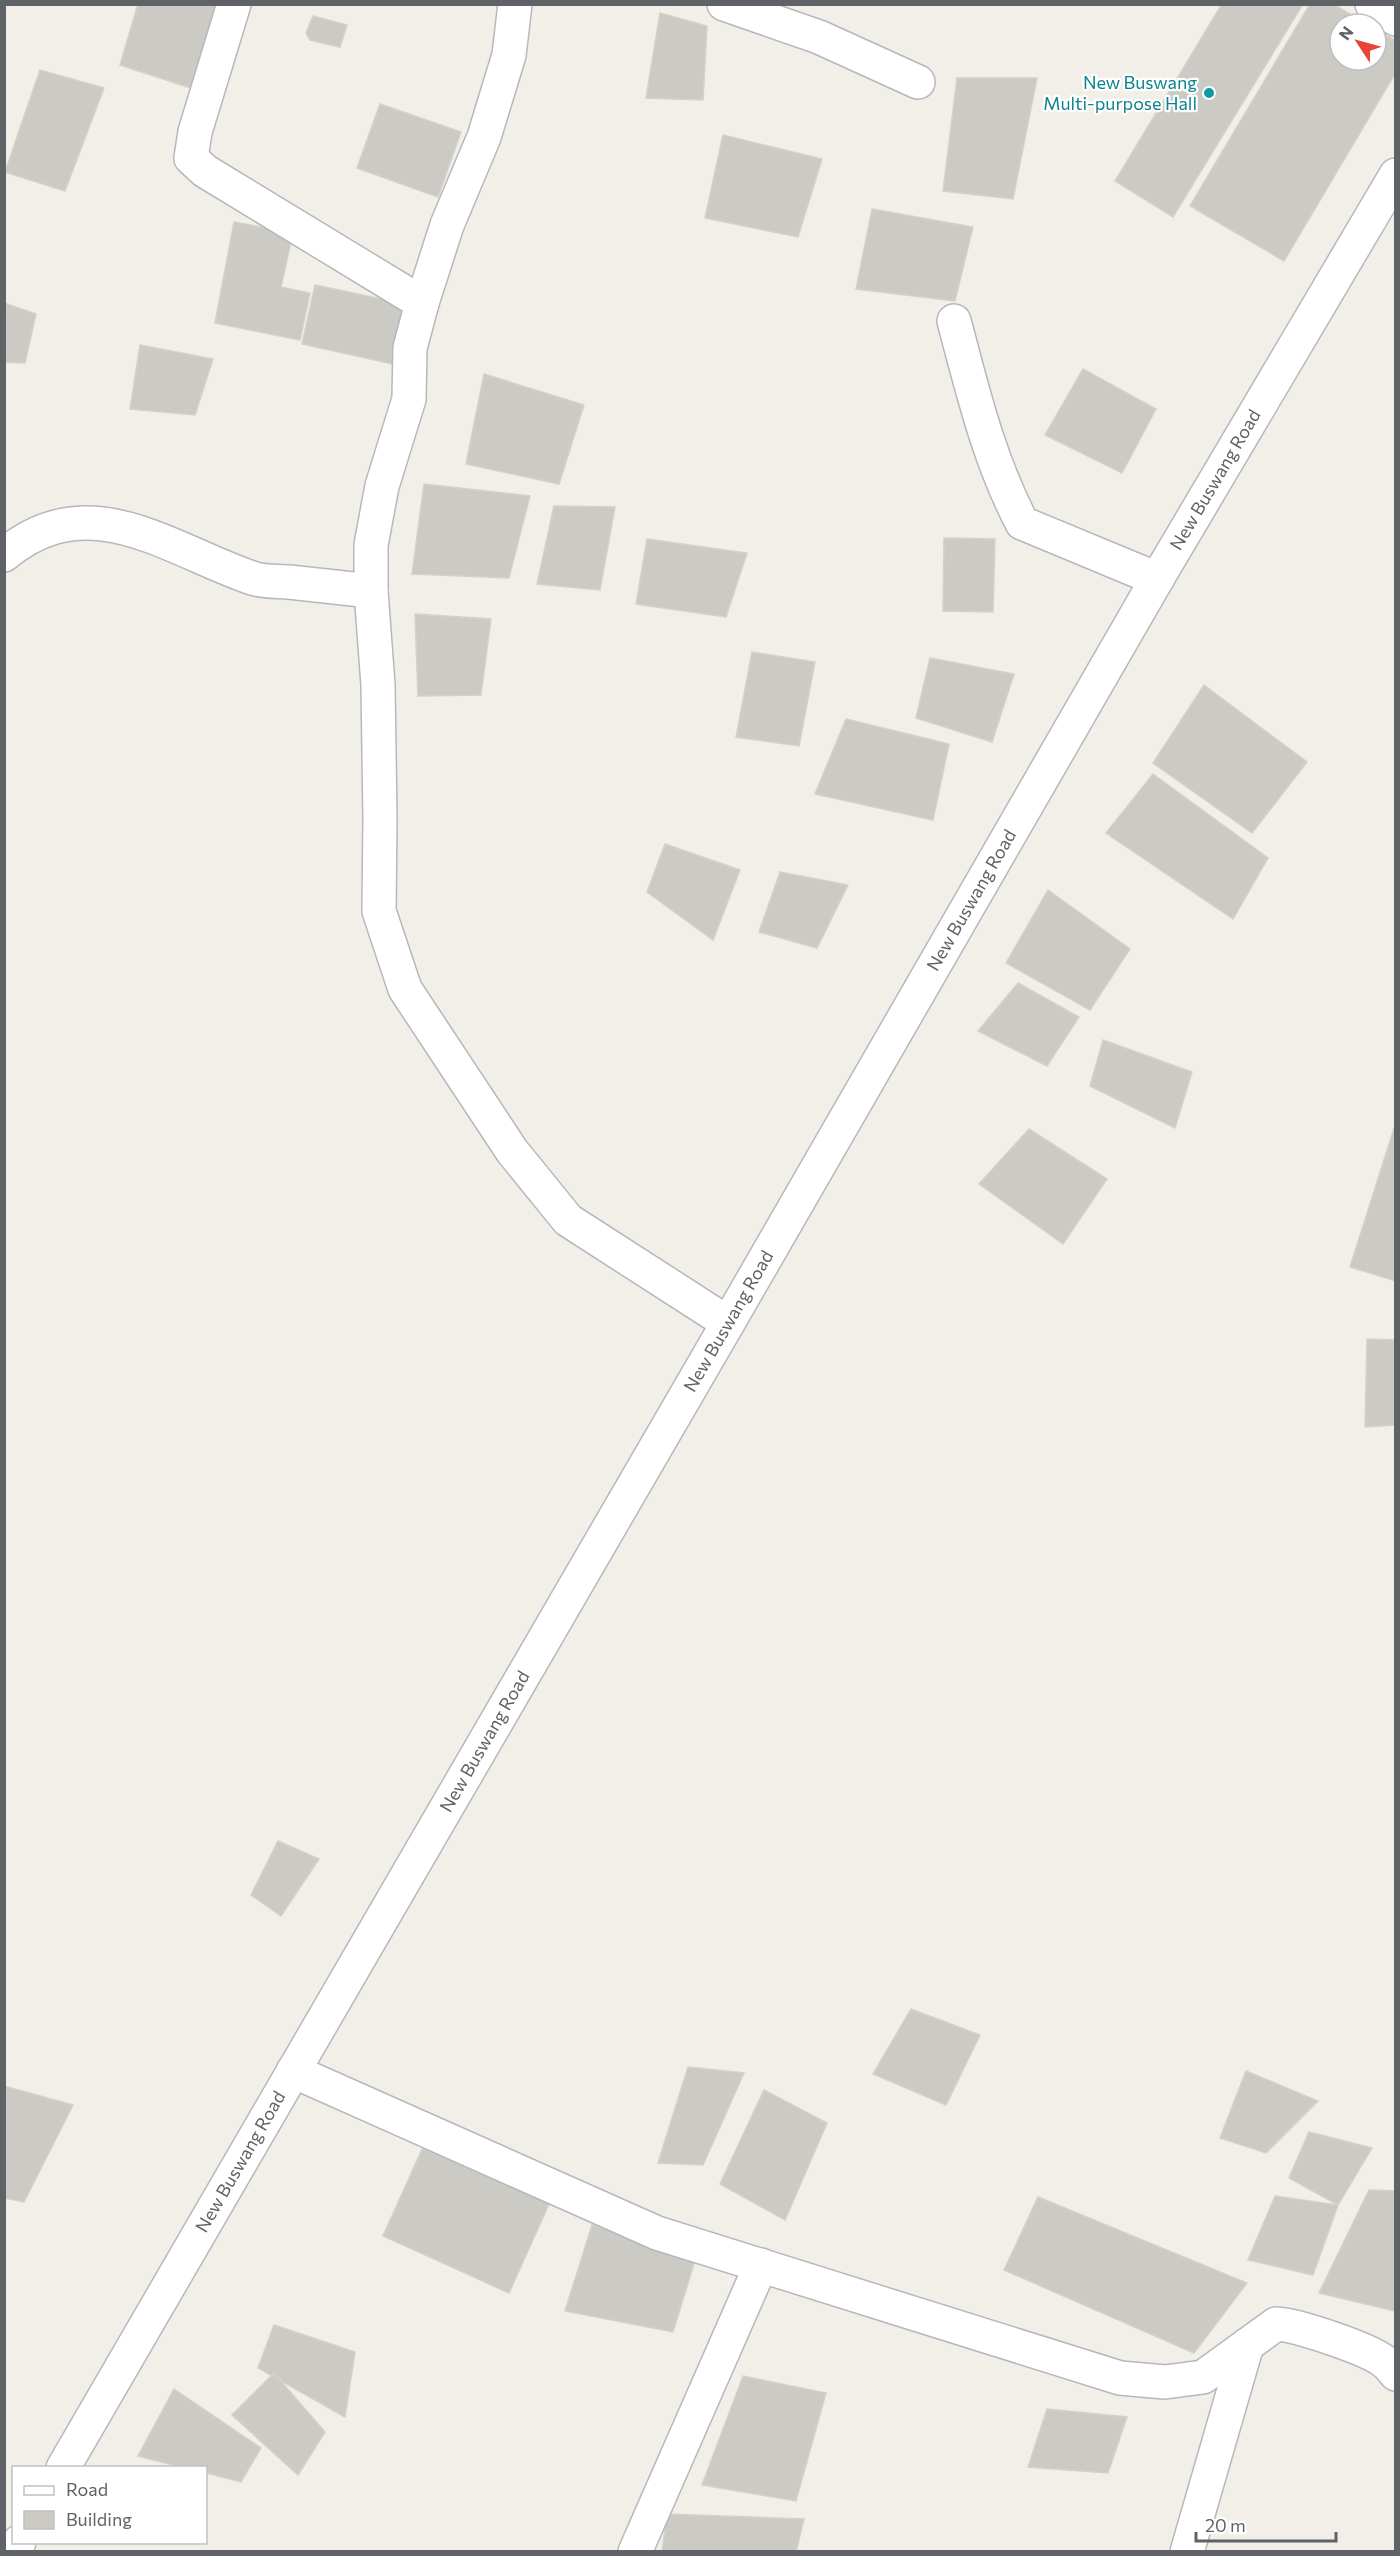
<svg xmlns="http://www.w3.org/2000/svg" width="1400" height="2556" font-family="Commissioner,sans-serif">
  <rect width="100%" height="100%" fill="#f1efe8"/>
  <g fill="#cccac5" stroke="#d6d1c6" stroke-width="1.5">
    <polygon points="138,4 224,4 197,90 120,65"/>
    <polygon points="1222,4 1303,4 1173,217 1115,181"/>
    <polygon points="1310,4 1333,4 1367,24 1340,24 1340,60 1376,60 1376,29 1396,41 1396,72 1284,261 1190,206"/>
    <polygon points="660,13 707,26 703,100 646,98"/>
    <polygon points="313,16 347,25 340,47 310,40 306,33"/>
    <polygon points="40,70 104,88 65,191 5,172"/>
    <polygon points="957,78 1037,78 1013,199 943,191"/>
    <polygon points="380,104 461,132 438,197 357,168"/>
    <polygon points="723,135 822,159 798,237 705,218"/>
    <polygon points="872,209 973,227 955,301 856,289"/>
    <polygon points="234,222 293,233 281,287 310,293 300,340 215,323"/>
    <polygon points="315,285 406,304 393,364 302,344"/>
    <polygon points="4,303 36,314 25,363 4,362"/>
    <polygon points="140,345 213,359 195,415 130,409"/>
    <polygon points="1083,369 1156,409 1122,473 1045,435"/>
    <polygon points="484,374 584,405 559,484 466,464"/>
    <polygon points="424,484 530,496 509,578 412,574"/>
    <polygon points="554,506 615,507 600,590 537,584"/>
    <polygon points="944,538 995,539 993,612 943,611"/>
    <polygon points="647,539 747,553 726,617 636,604"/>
    <polygon points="415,614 491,619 481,695 418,696"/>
    <polygon points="752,652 815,662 799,746 736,737"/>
    <polygon points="930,658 1014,674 992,742 916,718"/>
    <polygon points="1204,685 1307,762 1252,833 1153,763"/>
    <polygon points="846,719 949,744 933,820 815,794"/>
    <polygon points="1153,774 1268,858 1233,919 1106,833"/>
    <polygon points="665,844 740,870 713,940 647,892"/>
    <polygon points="780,872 848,885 817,948 759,932"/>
    <polygon points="1048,890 1130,949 1090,1010 1006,963"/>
    <polygon points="1018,983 1079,1017 1047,1066 978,1031"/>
    <polygon points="1103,1040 1192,1072 1175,1128 1090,1086"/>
    <polygon points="1396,1122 1396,1281 1350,1267"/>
    <polygon points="1029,1129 1107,1179 1063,1244 979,1184"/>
    <polygon points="1367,1339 1396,1340 1396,1425 1365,1427"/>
    <polygon points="278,1841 319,1859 281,1916 251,1895"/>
    <polygon points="911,2009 980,2035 946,2105 873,2074"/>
    <polygon points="688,2067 744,2073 703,2165 658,2163"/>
    <polygon points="1246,2071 1318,2101 1266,2153 1220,2138"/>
    <polygon points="4,2086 73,2105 24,2202 4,2198"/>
    <polygon points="764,2090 827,2123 785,2220 720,2184"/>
    <polygon points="1309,2132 1372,2148 1338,2205 1289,2178"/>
    <polygon points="428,2136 554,2193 509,2293 383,2236"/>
    <polygon points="1369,2190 1396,2191 1395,2311 1319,2293"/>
    <polygon points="1275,2196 1338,2205 1313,2275 1248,2260"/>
    <polygon points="1038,2197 1247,2283 1194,2353 1004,2270"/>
    <polygon points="592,2225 696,2257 673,2332 565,2311"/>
    <polygon points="274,2325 355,2352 345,2417 258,2368"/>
    <polygon points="274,2373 325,2432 298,2475 232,2415"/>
    <polygon points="743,2376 826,2393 796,2501 702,2485"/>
    <polygon points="174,2389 261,2448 241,2482 206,2473 206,2468 184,2468 138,2456"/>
    <polygon points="1047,2409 1127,2417 1108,2473 1028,2467"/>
    <polygon points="667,2514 804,2519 796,2552 662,2552"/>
  </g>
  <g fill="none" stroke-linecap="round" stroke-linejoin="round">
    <defs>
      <g id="minor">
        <polyline points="234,4 195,132 191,158 205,171 422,303"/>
        <polyline points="515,4 509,55 484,137 447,225 422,303 410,348 409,399 382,486 371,545 371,591 378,685 380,818 379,911 405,989 512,1151 568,1220 728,1323"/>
        <polyline points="724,4 819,37 918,82"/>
        <polyline points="1372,4 1396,19"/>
        <path d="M954,321C973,392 988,457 1022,523L1157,579"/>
        <path d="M4,555C88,484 168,549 252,578C263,582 277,581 289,582C316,585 343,588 371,591"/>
        <path d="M293,2071L657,2233L1120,2378L1165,2382L1203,2377L1276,2324C1297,2325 1370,2349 1386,2363C1390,2366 1393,2371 1396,2374"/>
        <polyline points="635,2552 761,2265"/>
        <polyline points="1187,2552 1247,2345"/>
      </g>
      <g id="tertiary">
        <path id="s1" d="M63,2468L728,1323L1157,579L1396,175"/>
        <polyline points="14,2552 19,2542"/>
      </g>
    </defs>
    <use href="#minor" stroke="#b5b8bc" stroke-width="36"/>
    <use href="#tertiary" stroke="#b5b8bc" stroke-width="36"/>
    <use href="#minor" stroke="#fff" stroke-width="33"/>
    <use href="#tertiary" stroke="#fff" stroke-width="33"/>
  </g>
  <circle fill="#0f9aa8" stroke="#fff" stroke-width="2" cx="1209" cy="93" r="6"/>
  <g text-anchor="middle" stroke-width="4.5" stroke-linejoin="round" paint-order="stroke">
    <g font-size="18" fill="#0d838f" stroke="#fff" text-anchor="end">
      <text x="1197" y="89">New Buswang<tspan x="1197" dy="21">Multi-purpose Hall</tspan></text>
    </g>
    <g font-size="18" fill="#5f6368" stroke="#fff">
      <text dy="6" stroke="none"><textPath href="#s1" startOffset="2298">New Buswang Road</textPath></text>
      <text dy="6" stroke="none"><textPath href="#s1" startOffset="1812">New Buswang Road</textPath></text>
      <text dy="6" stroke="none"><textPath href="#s1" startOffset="1326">New Buswang Road</textPath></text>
      <text dy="6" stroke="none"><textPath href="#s1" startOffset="840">New Buswang Road</textPath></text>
      <text dy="6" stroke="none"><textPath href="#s1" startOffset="354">New Buswang Road</textPath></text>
    </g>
  </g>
  <rect width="1400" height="2556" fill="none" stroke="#5f6368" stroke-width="12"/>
  <rect x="12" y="2466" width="195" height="78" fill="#ffffff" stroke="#bfc1c3" stroke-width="1.5"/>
  <rect x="24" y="2486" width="30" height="9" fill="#ffffff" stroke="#bfc1c3" stroke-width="1.5"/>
  <text x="66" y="2496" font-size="18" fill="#5f6368">Road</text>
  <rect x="24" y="2511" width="30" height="18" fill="#cccac5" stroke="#bfc1c3" stroke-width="1.5"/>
  <text x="66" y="2526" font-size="18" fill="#5f6368">Building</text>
  <g transform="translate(1358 42) rotate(306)"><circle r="28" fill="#ffffff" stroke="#bfc1c3" stroke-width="1.5"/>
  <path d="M0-4.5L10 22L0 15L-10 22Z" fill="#ea4335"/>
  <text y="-9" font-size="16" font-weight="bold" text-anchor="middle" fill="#5f6368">N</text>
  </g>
  <path d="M1196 2532v9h140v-9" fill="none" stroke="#5f6368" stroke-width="3"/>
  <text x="1205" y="2532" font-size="18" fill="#5f6368" stroke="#ffffff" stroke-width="4.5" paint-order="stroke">20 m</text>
</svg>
